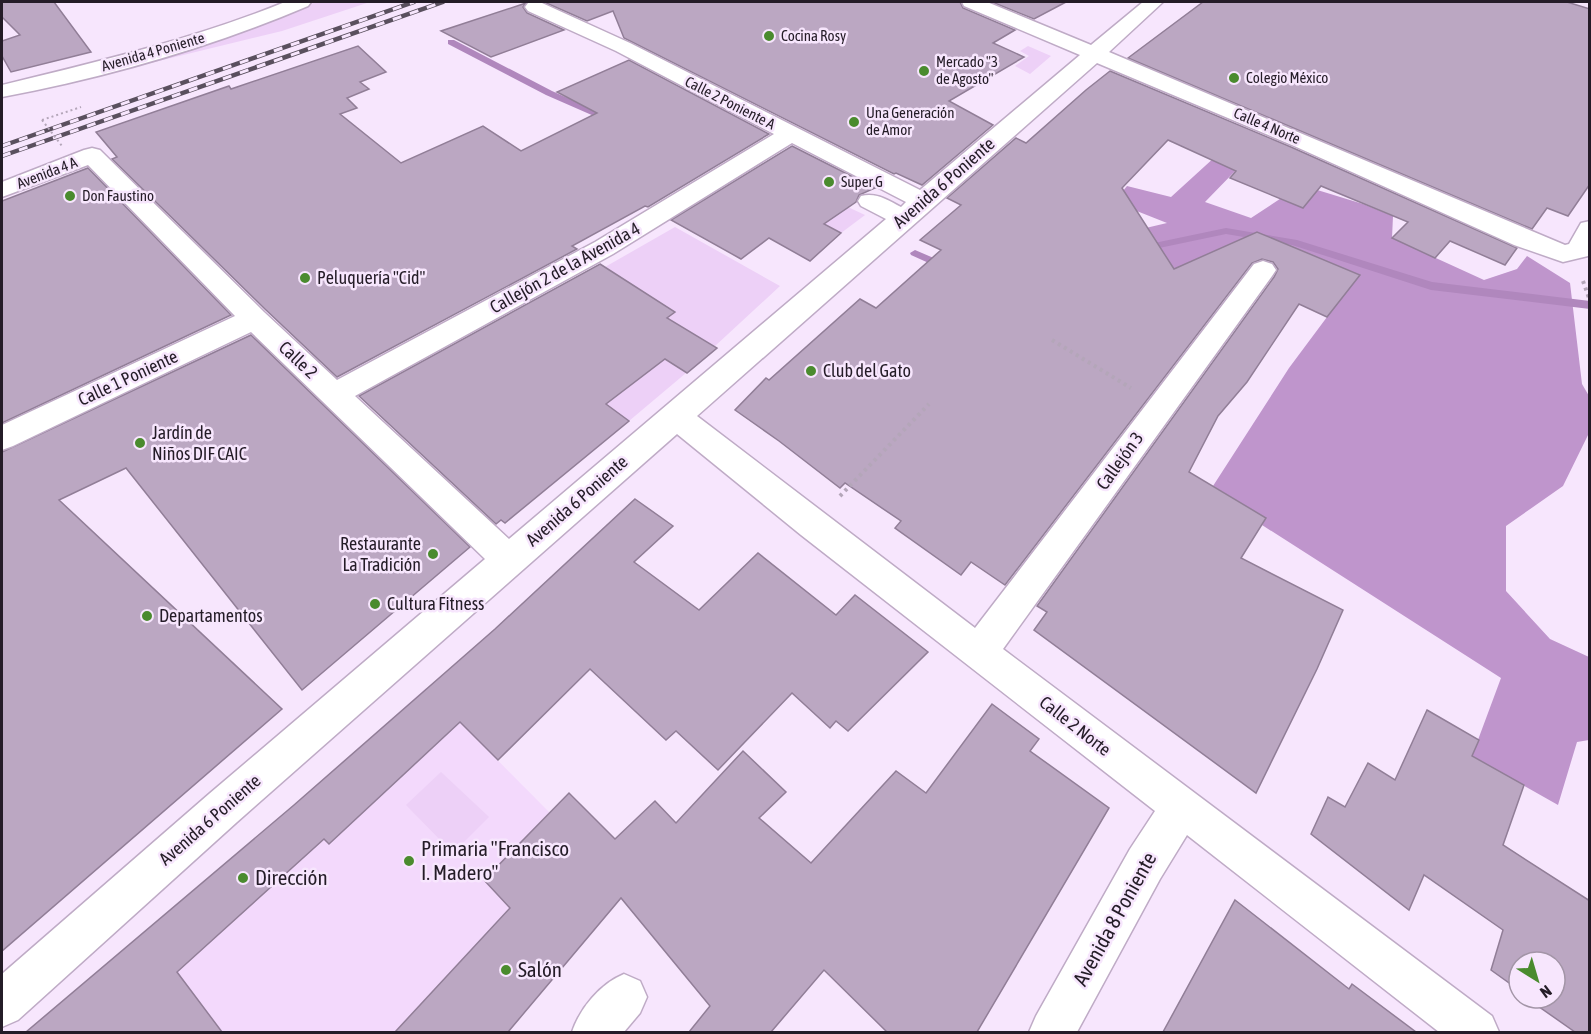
<svg xmlns="http://www.w3.org/2000/svg" width="1591" height="1034" font-family="'Asap Condensed',sans-serif">
  <rect width="100%" height="100%" fill="#f7e6fd"/>
  <polygon fill="#f3d9fc" points="426,688 550,813 621,898 508,1032 48,1032 40,1020 294,805"/>
  <g fill="#edd0f7">
    <polygon points="315,2 370,2 282,31 130,68 264,23"/>
    <polygon points="1028,46 1051,56 1030,74 1015,66 1029,56 1020,51"/>
    <polygon points="835,201 865,215 841,233 800,212"/>
    <polygon points="675,227 780,286 714,347 654,353 686,373 629,421 606,404 633,383 639,342 674,312 605,267"/>
    <polygon points="441,772 489,817 453,853 406,805"/>
  </g>
  <polygon fill="#bf95cc" points="1216,156 1240,166 1205,202 1251,218 1301,185 1363,204 1393,216 1392,238 1484,280 1517,269 1527,256 1570,283 1582,384 1589,396 1589,433 1563,486 1506,526 1506,591 1550,639 1589,657 1589,740 1577,742 1558,805 1472,756 1501,678 1262,525 1266,518 1213,486 1289,368 1327,317 1296,250 1147,283 1133,231 1167,223 1114,202 1127,186 1171,197"/>
  <g fill="none" stroke-linecap="round" stroke-linejoin="round">
    <g fill="#b087bd" fill-rule="evenodd">
      <polygon points="448,40 454,40 552,91 618,121 610,123 546,95 448,44"/>
      <polygon points="1226,228 1297,240 1432,282 1590,301 1590,309 1431,290 1292,245 1226,234 1140,252 1135,249 1140,246"/>
      <polygon points="915,250 950,265 951,267 946,271 942,269 911,255 910,253"/>
    </g>
  </g>
  <g fill="#bba7c2" stroke="#917e97" stroke-width="1.5">
    <polygon points="2,2 54,2 91,52 11,72 2,56 2,41 20,35 2,17"/>
    <polygon points="544,2 960,2 963,8 1015,30 993,43 1024,57 949,101 993,125 922,185 896,173 894,174 624,38 613,11 587,21"/>
    <polygon points="992,2 1066,2 1034,19"/>
    <polygon points="1203,2 1567,2 1590,9 1590,184 1568,216 1547,208 1532,229 1128,58"/>
    <polygon points="526,3 523,7 527,13 564,30 491,57 441,31"/>
    <polygon points="358,46 386,72 360,82 369,89 347,98 357,108 340,114 401,163 483,126 521,151 597,113 557,92 629,60 769,134 648,207 645,206 572,246 577,249 337,377 266,310 112,159 117,157 96,132 229,86 231,89"/>
    <polygon points="1110,71 1291,147 1517,248 1505,265 1450,241 1435,258 1392,238 1408,222 1321,186 1303,208 1230,178 1236,171 1168,140 1122,188 1174,269 1257,232 1360,275 1327,317 1299,304 1247,382 1218,416 1189,472 1266,518 1241,558 1343,610 1317,669 1256,793 1034,630 1047,612 1037,606 1274,277 1278,269 1273,262 1262,259 1252,263 1005,585 971,562 961,575 895,528 901,521 845,483 840,488 779,441 735,410 766,378 769,380 860,299 876,308 941,250 920,240 961,205 947,198 1016,138 1026,143 1086,90"/>
    <polygon points="792,146 875,188 859,195 856,202 824,224 841,233 810,261 769,238 741,259 671,220"/>
    <polygon points="88,168 231,315 2,423 2,201"/>
    <polygon points="600,264 675,312 667,318 717,348 687,373 665,359 606,404 629,421 505,523 501,520 496,524 359,396"/>
    <polygon points="251,335 470,547 302,690 126,468 59,500 282,709 2,951 2,452"/>
    <polygon points="635,499 673,526 634,562 699,610 758,553 836,615 855,595 928,652 848,731 836,721 830,728 792,693 718,770 676,731 666,740 590,669 498,760 460,722 329,844 324,839 177,972 222,1032 26,1032 294,805 495,629"/>
    <polygon points="992,704 1039,739 1030,751 1109,808 977,1032 887,1032 824,970 771,1032 689,1032 710,1006 621,898 508,1032 395,1032 510,908 484,880 569,793 615,839 655,801 676,823 743,751 786,792 759,818 811,863 896,771 926,793"/>
    <polygon points="1427,710 1479,740 1472,756 1524,785 1503,845 1590,901 1590,1032 1575,1032 1535,1004 1536,1002 1530,998 1555,998 1555,962 1519,962 1519,990 1491,970 1503,930 1424,875 1409,910 1311,834 1328,797 1345,807 1368,763 1395,780"/>
    <polygon points="1235,900 1349,989 1352,984 1416,1032 1163,1032"/>
  </g>
  <g fill="none" stroke-linecap="round" stroke-linejoin="round">
    <defs>
      <g id="minor">
        <path d="M285,2H311L308,6C212,47 104,78 2,97V85C97,62 194,39 285,2Z"/>
        <path d="M533,2L542,3L630,43L920,190L1080,55L964,6L962,2H987L1091,45L1143,2H1163L1109,52L1565,245L1569,244L1581,223L1590,221L1588,256L1563,262L1514,245L1292,145L1097,63L697,416L975,628L1254,264L1263,261L1272,264L1276,270L1272,276L1003,649L1492,1016L1499,1032H1439L1187,835L1160,879L1077,1032H1029L1036,1016L1130,849L1155,811L801,535L677,434L237,822L18,1020L2,1027V974L209,794L485,559L251,332L13,446L2,450V425L235,316L88,165L2,197V182L84,150L92,148L100,150L264,312L337,380L595,242L774,134L616,51L528,11L525,7L528,3ZM792,143L906,202L901,207C888,200 876,192 861,196L858,201L861,206L886,219L509,539L355,396L613,254Z"/>
        <path d="M624,974L640,981L647,997L640,1013L624,1032H572C580,1008 600,984 624,974Z"/>
      </g>
    </defs>
    <use href="#minor" stroke="#bfabc6" stroke-width="3"/>
    <polyline stroke="#b4a6b9" stroke-width="2" stroke-dasharray="2 3" stroke-linecap="butt" points="42,120 81,107"/>
    <g stroke="#b4a6b9" stroke-width="4" stroke-dasharray="3 4" stroke-linecap="butt">
      <polyline points="1583,281 1590,301"/>
      <polyline points="1052,340 1131,388"/>
      <polyline points="840,496 929,404"/>
    </g>
    <use href="#minor" fill="#fff" fill-rule="evenodd"/>
    <defs>
      <g id="rail">
        <polyline points="2,146 414,2"/>
        <polyline points="2,156 443,2"/>
      </g>
    </defs>
    <use href="#rail" stroke="#5a505e" stroke-width="4.5"/>
    <use href="#rail" stroke="#f7e6fd" stroke-width="3" stroke-dasharray="9" stroke-linecap="butt"/>
    <polyline stroke="#b4a6b9" stroke-width="2" stroke-dasharray="2 3" stroke-linecap="butt" points="42,120 62,146"/>
  </g>
  <g fill="#4a8b2e" stroke="#f7e6fd" stroke-width="2">
    <circle cx="769" cy="36" r="6"/>
    <circle cx="924" cy="71" r="6"/>
    <circle cx="1234" cy="78" r="6"/>
    <circle cx="854" cy="122" r="6"/>
    <circle cx="829" cy="182" r="6"/>
    <circle cx="70" cy="196" r="6"/>
    <circle cx="305" cy="278" r="6"/>
    <circle cx="811" cy="371" r="6"/>
    <circle cx="140" cy="443" r="6"/>
    <circle cx="433" cy="554" r="6"/>
    <circle cx="375" cy="604" r="6"/>
    <circle cx="147" cy="616" r="6"/>
    <circle cx="409" cy="861" r="6"/>
    <circle cx="243" cy="878" r="6"/>
    <circle cx="506" cy="970" r="6"/>
  </g>
  <g text-anchor="middle" stroke-width="5" stroke-linejoin="round" paint-order="stroke">
    <g font-size="15" fill="#241c27" stroke="#f7e6fd" text-anchor="start">
      <text x="781" y="41">Cocina Rosy</text>
      <text x="936" y="67">Mercado "3<tspan x="936" dy="17">de Agosto"</tspan></text>
      <text x="1246" y="83">Colegio México</text>
      <text x="866" y="118">Una Generación<tspan x="866" dy="17">de Amor</tspan></text>
      <text x="841" y="187">Super G</text>
      <text x="82" y="201">Don Faustino</text>
    </g>
    <g font-size="15" fill="#241c27" stroke="#f7e6fd">
      <text transform="translate(153 52) rotate(-16)" y="5">Avenida 4 Poniente</text>
      <text transform="translate(730 103) rotate(27)" y="5">Calle 2 Poniente A</text>
      <text transform="translate(1267 126) rotate(23)" y="5">Calle 4 Norte</text>
      <text transform="translate(47 173) rotate(-21)" y="5">Avenida 4 A</text>
    </g>
    <g font-size="18" fill="#241c27" stroke="#f7e6fd">
      <text transform="translate(944 183) rotate(-41)" y="6">Avenida 6 Poniente</text>
      <text transform="translate(565 268) rotate(-29)" y="6">Callejón 2 de la Avenida 4</text>
      <text transform="translate(298 360) rotate(43)" y="6">Calle 2</text>
      <text transform="translate(128 378) rotate(-25)" y="6">Calle 1 Poniente</text>
      <text transform="translate(1120 461) rotate(-54)" y="6">Callejón 3</text>
      <text transform="translate(577 501) rotate(-41)" y="6">Avenida 6 Poniente</text>
      <text transform="translate(1075 726) rotate(38)" y="6">Calle 2 Norte</text>
      <text transform="translate(210 820) rotate(-41)" y="6">Avenida 6 Poniente</text>
    </g>
    <g font-size="18" fill="#241c27" stroke="#f7e6fd" text-anchor="start">
      <text x="317" y="284">Peluquería "Cid"</text>
      <text x="823" y="377">Club del Gato</text>
      <text x="152" y="439">Jardín de<tspan x="152" dy="21">Niños DIF CAIC</tspan></text>
      <text x="421" y="550" text-anchor="end">Restaurante<tspan x="421" dy="21">La Tradición</tspan></text>
      <text x="387" y="610">Cultura Fitness</text>
      <text x="159" y="622">Departamentos</text>
    </g>
    <g font-size="21" fill="#241c27" stroke="#f7e6fd" text-anchor="start">
      <text x="421" y="856">Primaria "Francisco<tspan x="421" dy="24">I. Madero"</tspan></text>
      <text x="255" y="885">Dirección</text>
      <text x="518" y="977">Salón</text>
    </g>
    <g font-size="21" fill="#241c27" stroke="#f7e6fd">
      <text transform="translate(1115 919) rotate(-61)" y="7">Avenida 8 Poniente</text>
    </g>
  </g>
  <rect width="1591" height="1034" fill="none" stroke="#241c27" stroke-width="6"/>
  <g transform="translate(1537 980) rotate(143)"><circle r="28" fill="#f7e6fd" stroke="#a395a7" stroke-width="1.5"/>
  <path d="M0-4.5L10 22L0 15L-10 22Z" fill="#4a8b2e"/>
  <text y="-9" font-size="16" font-weight="bold" text-anchor="middle" fill="#241c27">N</text>
  </g>
</svg>
